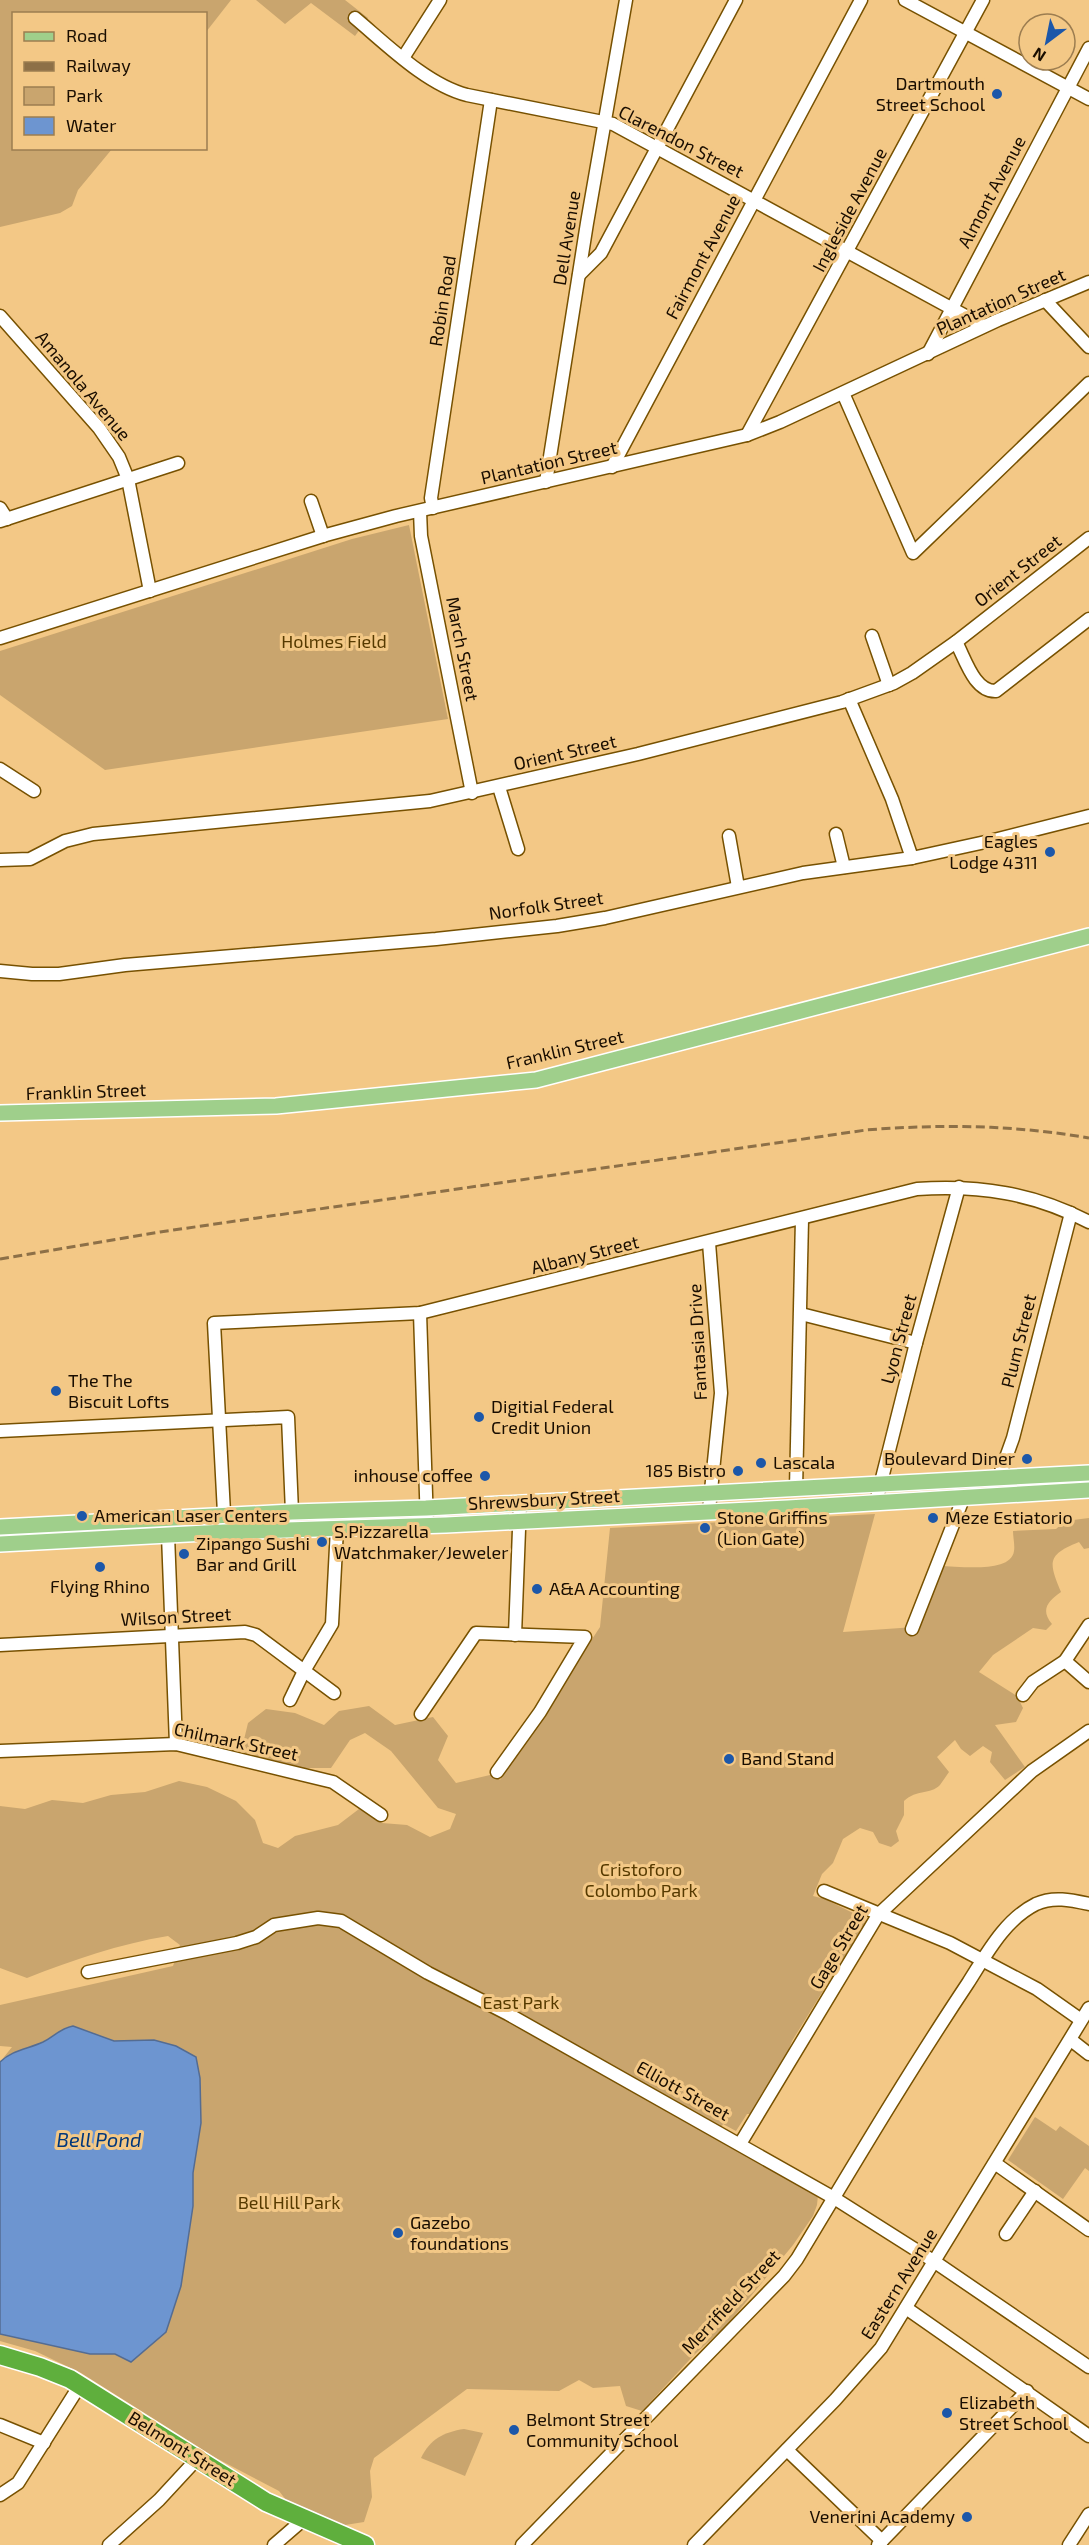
<svg xmlns="http://www.w3.org/2000/svg" width="1089" height="2545" font-family="'Exo 2',sans-serif">
  <rect width="100%" height="100%" fill="#f3c886"/>
  <g fill="#c9a56e">
    <polygon points="0,0 231,0 206,32 206,14 14,14 14,148 112,149 78,190 72,206 60,213 0,227"/>
    <polygon points="256,0 345,0 368,18 355,36 311,3 285,24"/>
    <polygon points="409,525 448,719 105,770 0,695 0,651 352,539"/>
    <path d="M875,1514L843,1632L915,1627L940,1566C958,1566 1011,1574 1014,1551C1015,1545 1013,1537 1013,1531L1056,1529L1065,1521L1089,1518V1548L1084,1549L1079,1542C1046,1555 1049,1563 1061,1592C1048,1601 1040,1610 1052,1624L1046,1630L1033,1628L993,1655L979,1672L1017,1696L1023,1708L1016,1722L995,1725L1025,1767L1005,1780L990,1762L992,1752L983,1746L970,1756L961,1749L955,1740L937,1757L949,1772C946,1776 943,1781 940,1785C930,1795 917,1789 904,1801V1815L896,1831L899,1841L891,1847L879,1843L873,1832L860,1828L843,1839L833,1863L822,1874L813,1896L825,1899L867,1920L792,2041L784,2062L751,2114H747L736,2131L723,2124L720,2130L818,2195L817,2205L813,2216L793,2245L727,2325L694,2355L642,2411L626,2406L620,2386L593,2388L579,2380L559,2391L467,2389L374,2458L370,2471L372,2497L364,2522L339,2526L290,2505L279,2491L216,2458L81,2373L35,2351L0,2341V2062L12,2047L0,2046V2005L173,1966L180,1945L168,1936C119,1944 73,1960 27,1978L0,1968V1806L25,1809L52,1800L83,1803L111,1795L145,1792L179,1781L207,1787L236,1801L255,1820L263,1843L278,1848L295,1836L338,1825L359,1809L382,1823L407,1825L430,1837L450,1829L456,1814L438,1808L391,1751L365,1733L350,1740L331,1768H304L241,1752L248,1723L266,1709L295,1713L324,1725L339,1711L369,1706L395,1725L433,1717L448,1736L438,1760L456,1783L490,1775L500,1780L600,1627L610,1528Z"/>
    <polygon points="1035,2117 1056,2131 1060,2126 1089,2146 1089,2171 1085,2168 1063,2199 1008,2160"/>
    <path d="M464,2429L483,2433L465,2476L421,2458C430,2439 444,2432 464,2429Z"/>
  </g>
  <path fill="#6d95d0" stroke="#546c92" stroke-width="1.5" d="M73,2026L114,2041L154,2040L176,2046L196,2057L200,2078L201,2123L193,2173V2206L181,2286L166,2332L131,2362L115,2354H90L0,2334V2062C12,2050 28,2049 43,2042C55,2036 59,2029 73,2026Z"/>
  <g fill="none" stroke-linecap="round" stroke-linejoin="round">
    <defs>
      <g id="minor">
        <polyline points="905,0 1089,99"/>
        <path d="M355,18C386,44 427,85 467,95L613,124L984,326"/>
        <polyline points="403,58 440,0"/>
        <polyline points="579,275 601,253 736,0"/>
        <polyline points="1045,300 1089,347"/>
        <polyline points="0,316 99,428 119,457 128,479 150,591"/>
        <polyline points="928,354 1089,48"/>
        <polyline points="843,393 913,553 1089,383"/>
        <polyline points="747,435 983,0"/>
        <polyline points="612,467 861,0"/>
        <polyline points="546,482 587,223 626,0"/>
        <polyline points="311,501 323,536"/>
        <polyline points="0,508 7,519"/>
        <polyline points="433,508 431,498 491,100"/>
        <polyline points="420,511 421,536 472,793"/>
        <polyline points="0,521 178,463"/>
        <polyline points="872,636 889,685"/>
        <polyline points="0,638 326,535 396,516 747,435 780,422 998,320 1089,282"/>
        <path d="M956,642C965,658 974,692 996,691L1089,619"/>
        <polyline points="849,699 892,799 912,858"/>
        <polyline points="0,769 34,791"/>
        <polyline points="499,787 518,849"/>
        <polyline points="836,834 844,867"/>
        <polyline points="729,836 738,887"/>
        <polyline points="0,860 30,859 65,841 93,834 430,801 638,754 842,702 894,683 912,673 956,642 1089,538"/>
        <polyline points="0,971 32,974 59,974 125,965 436,939 557,926 605,918 803,873 912,858 990,841 1089,816"/>
        <polyline points="420,1313 427,1525"/>
        <polyline points="801,1314 916,1343"/>
        <polyline points="0,1431 288,1417 292,1512"/>
        <polyline points="999,1477 1013,1438 1071,1213"/>
        <polyline points="796,1489 802,1219"/>
        <polyline points="876,1502 916,1343 959,1187"/>
        <polyline points="709,1510 721,1393 709,1243"/>
        <path d="M225,1532L214,1323L420,1313L917,1189C980,1185 1033,1193 1089,1222"/>
        <polyline points="168,1535 176,1744"/>
        <polyline points="912,1629 963,1499"/>
        <polyline points="515,1635 520,1503"/>
        <polyline points="0,1645 245,1632 256,1635 334,1693"/>
        <polyline points="1065,1661 1089,1682"/>
        <polyline points="1023,1695 1033,1682 1065,1661 1089,1625"/>
        <polyline points="290,1700 304,1671 332,1624 337,1528"/>
        <polyline points="421,1714 476,1633 585,1637 540,1712 497,1772"/>
        <polyline points="0,1751 176,1744 333,1782 381,1815"/>
        <polyline points="824,1891 950,1943 1037,1989 1081,2020"/>
        <polyline points="88,1972 237,1943 256,1937 274,1925 318,1918 341,1921 428,1973 508,2014 834,2198 935,2262 1089,2367"/>
        <polyline points="1071,2040 1089,2054"/>
        <polyline points="740,2144 878,1915 1032,1771 1089,1731"/>
        <polyline points="996,2164 1089,2230"/>
        <polyline points="1006,2234 1035,2191"/>
        <polyline points="906,2308 1089,2436"/>
        <polyline points="0,2425 44,2443"/>
        <polyline points="787,2450 882,2541"/>
        <polyline points="0,2495 18,2483 80,2385"/>
        <polyline points="109,2545 159,2500 196,2460"/>
        <polyline points="274,2545 304,2519"/>
        <path d="M522,2545L784,2276L797,2259C853,2166 908,2073 968,1983C986,1955 1004,1920 1036,1904C1053,1896 1071,1900 1089,1904"/>
        <polyline points="694,2545 835,2400 881,2348 1089,2008"/>
        <polyline points="878,2545 1027,2391"/>
        <polyline points="1069,2545 1089,2514"/>
      </g>
      <g id="major">
        <polyline points="0,1113 276,1106 536,1080 1089,936"/>
        <polyline points="0,1527 292,1512 426,1508 1089,1473"/>
        <polyline points="0,1544 225,1532 446,1525 788,1508 1089,1490"/>
      </g>
      <polyline id="highway" points="0,2355 40,2367 70,2379 266,2502 365,2545"/>
    </defs>
    <use href="#minor" stroke="#775101" stroke-width="15"/>
    <use href="#major" stroke="#fff" stroke-width="18"/>
    <use href="#highway" stroke="#fff" stroke-width="21"/>
    <use href="#minor" stroke="#fff" stroke-width="12"/>
    <use href="#major" stroke="#9fcf8b" stroke-width="15"/>
    <use href="#highway" stroke="#5faf3d" stroke-width="18"/>
    <path stroke="#8d7047" stroke-width="3" stroke-dasharray="9 4.5" stroke-linecap="butt" d="M0,1259L160,1232L866,1130C941,1124 1015,1125 1089,1138"/>
  </g>
  <g fill="#1c57a9" stroke="#f3c886" stroke-width="2">
    <circle cx="997" cy="94" r="6"/>
    <circle cx="1050" cy="852" r="6"/>
    <circle cx="56" cy="1391" r="6"/>
    <circle cx="479" cy="1417" r="6"/>
    <circle cx="1027" cy="1459" r="6"/>
    <circle cx="761" cy="1463" r="6"/>
    <circle cx="738" cy="1471" r="6"/>
    <circle cx="485" cy="1476" r="6"/>
    <circle cx="82" cy="1516" r="6"/>
    <circle cx="933" cy="1518" r="6"/>
    <circle cx="705" cy="1528" r="6"/>
    <circle cx="322" cy="1542" r="6"/>
    <circle cx="184" cy="1554" r="6"/>
    <circle cx="100" cy="1567" r="6"/>
    <circle cx="537" cy="1589" r="6"/>
    <circle cx="729" cy="1759" r="6"/>
    <circle cx="398" cy="2233" r="6"/>
    <circle cx="947" cy="2413" r="6"/>
    <circle cx="514" cy="2430" r="6"/>
    <circle cx="967" cy="2517" r="6"/>
  </g>
  <g text-anchor="middle" stroke-width="6" stroke-linejoin="round" paint-order="stroke">
    <g font-size="18" fill="#190d00" stroke="#f3c886" text-anchor="start">
      <text x="985" y="90" text-anchor="end">Dartmouth<tspan x="985" dy="21">Street School</tspan></text>
      <text x="1038" y="848" text-anchor="end">Eagles<tspan x="1038" dy="21">Lodge 4311</tspan></text>
      <text x="68" y="1387">The The<tspan x="68" dy="21">Biscuit Lofts</tspan></text>
      <text x="491" y="1413">Digitial Federal<tspan x="491" dy="21">Credit Union</tspan></text>
      <text x="1015" y="1465" text-anchor="end">Boulevard Diner</text>
      <text x="773" y="1469">Lascala</text>
      <text x="726" y="1477" text-anchor="end">185 Bistro</text>
      <text x="473" y="1482" text-anchor="end">inhouse coffee</text>
      <text x="94" y="1522">American Laser Centers</text>
      <text x="717" y="1524">Stone Griffins<tspan x="717" dy="21">(Lion Gate)</tspan></text>
      <text x="945" y="1524">Meze Estiatorio</text>
      <text x="334" y="1538">S.Pizzarella<tspan x="334" dy="21">Watchmaker/Jeweler</tspan></text>
      <text x="196" y="1550">Zipango Sushi<tspan x="196" dy="21">Bar and Grill</tspan></text>
      <text x="100" y="1593" text-anchor="middle">Flying Rhino</text>
      <text x="549" y="1595">A&amp;A Accounting</text>
      <text x="741" y="1765">Band Stand</text>
      <text x="410" y="2229">Gazebo<tspan x="410" dy="21">foundations</tspan></text>
      <text x="959" y="2409">Elizabeth<tspan x="959" dy="21">Street School</tspan></text>
      <text x="526" y="2426">Belmont Street<tspan x="526" dy="21">Community School</tspan></text>
      <text x="955" y="2523" text-anchor="end">Venerini Academy</text>
    </g>
    <g font-size="18" fill="#190d00" stroke="#f3c886">
      <text transform="translate(681 142) rotate(27)" y="6">Clarendon Street</text>
      <text transform="translate(992 192) rotate(-62)" y="6">Almont Avenue</text>
      <text transform="translate(850 210) rotate(-62)" y="6">Ingleside Avenue</text>
      <text transform="translate(567 238) rotate(-81)" y="6">Dell Avenue</text>
      <text transform="translate(703 257) rotate(-62)" y="6">Fairmont Avenue</text>
      <text transform="translate(443 301) rotate(-81)" y="6">Robin Road</text>
      <text transform="translate(1001 302) rotate(-24)" y="6">Plantation Street</text>
      <text transform="translate(83 386) rotate(50)" y="6">Amanola Avenue</text>
      <text transform="translate(549 463) rotate(-13)" y="6">Plantation Street</text>
      <text transform="translate(1018 571) rotate(-38)" y="6">Orient Street</text>
      <text transform="translate(462 649) rotate(79)" y="6">March Street</text>
      <text transform="translate(565 753) rotate(-13)" y="6">Orient Street</text>
      <text transform="translate(546 906) rotate(-8)" y="6">Norfolk Street</text>
      <text transform="translate(565 1050) rotate(-13)" y="6">Franklin Street</text>
      <text transform="translate(86 1092) rotate(-2)" y="6">Franklin Street</text>
      <text transform="translate(585 1255) rotate(-14)" y="6">Albany Street</text>
      <text transform="translate(899 1339) rotate(-75)" y="6">Lyon Street</text>
      <text transform="translate(1019 1341) rotate(-76)" y="6">Plum Street</text>
      <text transform="translate(698 1342) rotate(-93)" y="6">Fantasia Drive</text>
      <text transform="translate(544 1500) rotate(-3)" y="6">Shrewsbury Street</text>
      <text transform="translate(176 1617) rotate(-3)" y="6">Wilson Street</text>
      <text transform="translate(236 1742) rotate(12)" y="6">Chilmark Street</text>
      <text transform="translate(839 1947) rotate(-59)" y="6">Gage Street</text>
      <text transform="translate(683 2091) rotate(29)" y="6">Elliott Street</text>
      <text transform="translate(899 2284) rotate(-58)" y="6">Eastern Avenue</text>
      <text transform="translate(731 2302) rotate(-47)" y="6">Merrifield Street</text>
      <text transform="translate(182 2449) rotate(32)" y="6">Belmont Street</text>
    </g>
    <g font-size="18" fill="#563a00" stroke="#f3c886">
      <text x="334" y="648">Holmes Field</text>
      <text x="641" y="1876">Cristoforo<tspan x="641" dy="21">Colombo Park</tspan></text>
      <text x="521" y="2009">East Park</text>
      <text x="289" y="2209">Bell Hill Park</text>
    </g>
    <g font-size="20" font-style="italic" fill="#00377c" stroke="#f3c886">
      <text x="99" y="2147">Bell Pond</text>
    </g>
  </g>
  <rect x="12" y="12" width="195" height="138" fill="#f3c886" stroke="#9c7d50" stroke-width="1.5"/>
  <rect x="24" y="32" width="30" height="9" fill="#9fcf8b" stroke="#9c7d50" stroke-width="1.5"/>
  <text x="66" y="42" font-size="18" fill="#190d00">Road</text>
  <rect x="24" y="62" width="30" height="9" fill="#8d7047" stroke="#9c7d50" stroke-width="1.5"/>
  <text x="66" y="72" font-size="18" fill="#190d00">Railway</text>
  <rect x="24" y="87" width="30" height="18" fill="#c9a56e" stroke="#9c7d50" stroke-width="1.5"/>
  <text x="66" y="102" font-size="18" fill="#190d00">Park</text>
  <rect x="24" y="117" width="30" height="18" fill="#6d95d0" stroke="#9c7d50" stroke-width="1.5"/>
  <text x="66" y="132" font-size="18" fill="#190d00">Water</text>
  <g transform="translate(1047 42) rotate(212)"><circle r="28" fill="#f3c886" stroke="#9c7d50" stroke-width="1.5"/>
  <path d="M0-4.5L10 22L0 15L-10 22Z" fill="#1c57a9"/>
  <text y="-9" font-size="16" font-weight="bold" text-anchor="middle" fill="#190d00">N</text>
  </g>
</svg>
